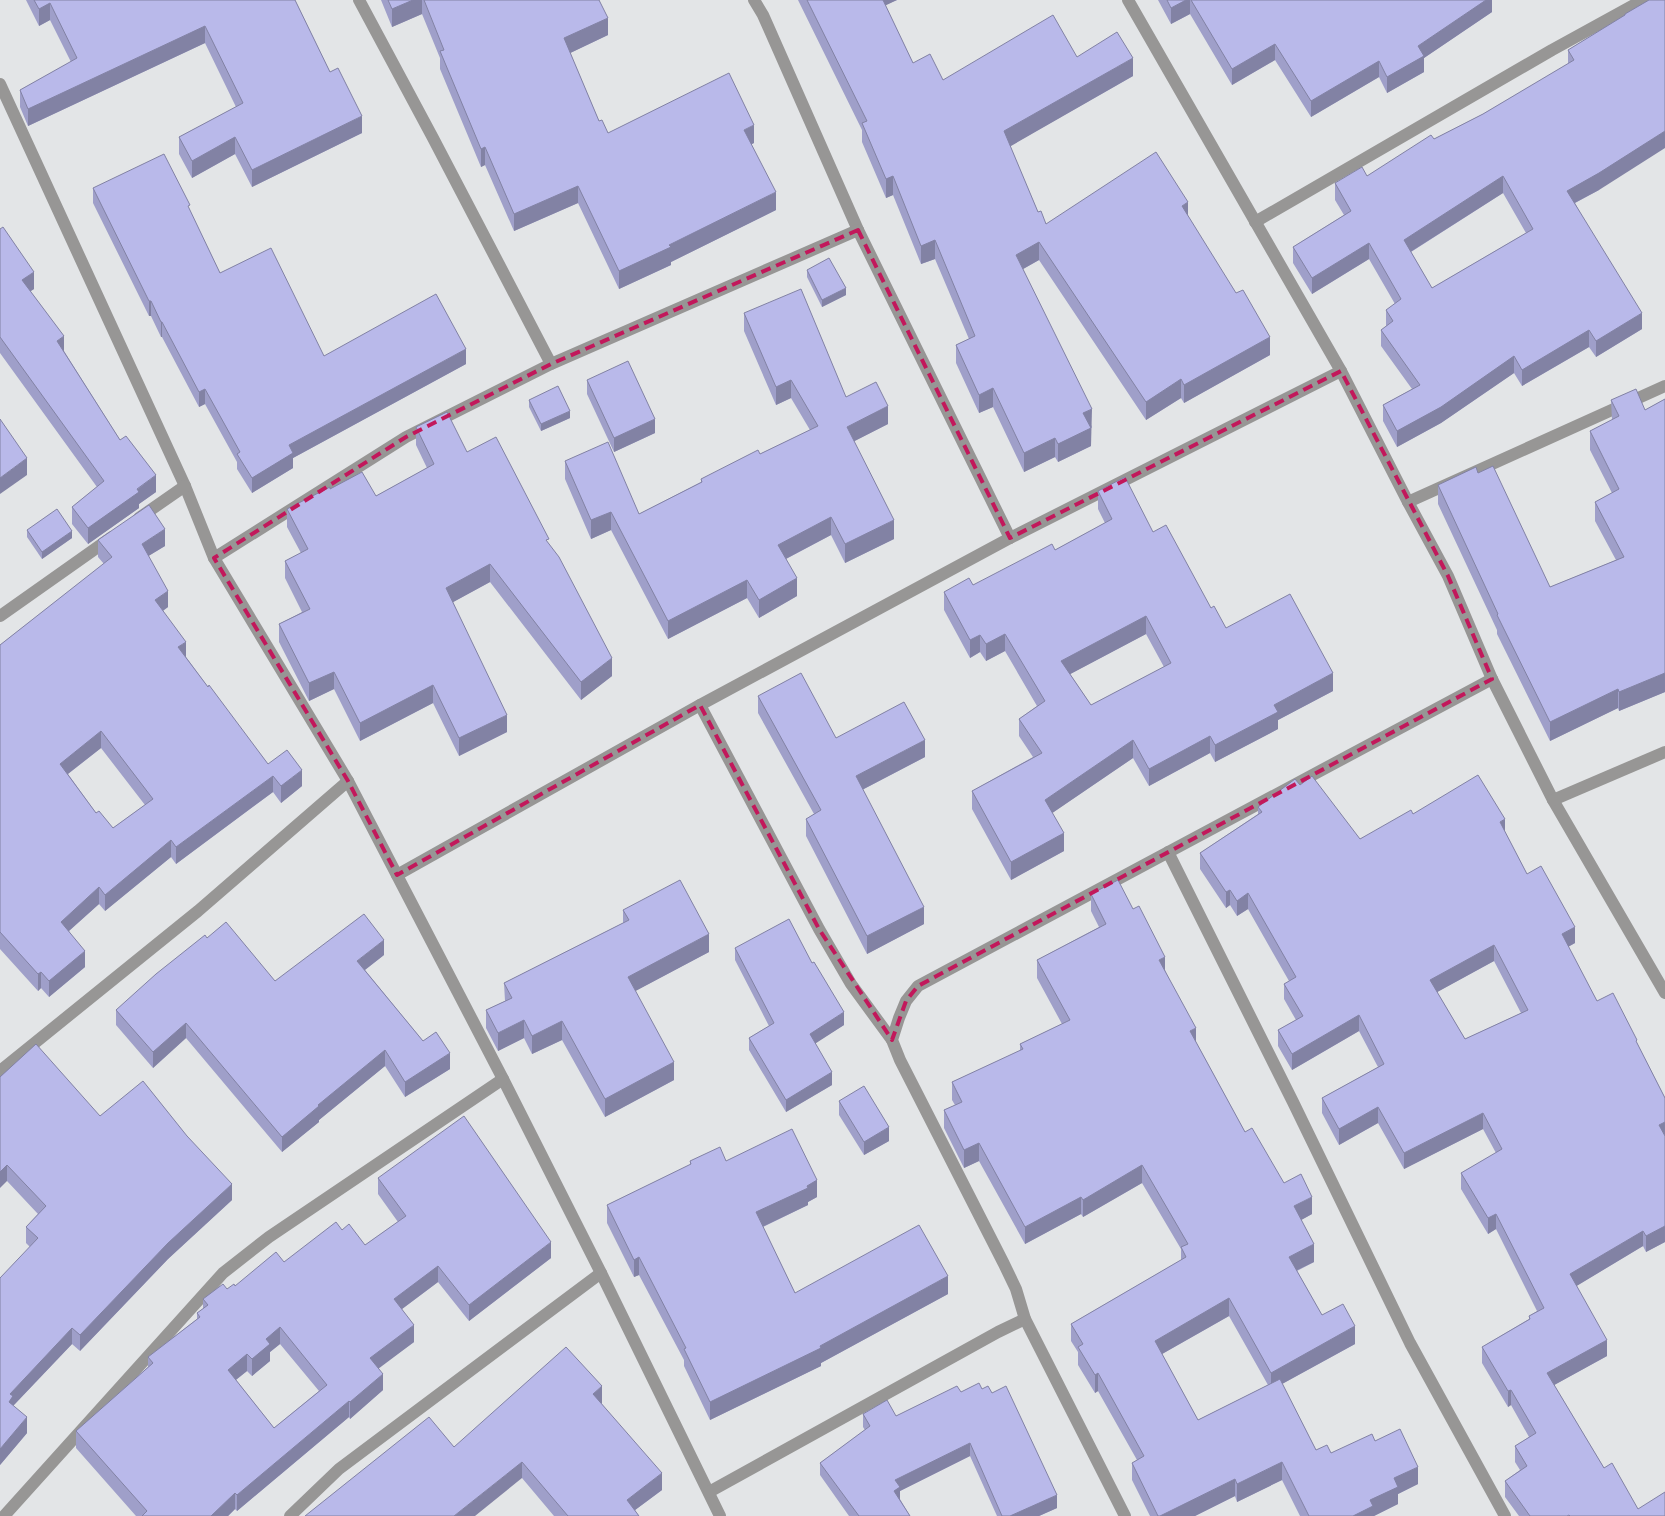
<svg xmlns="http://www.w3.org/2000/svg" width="1665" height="1516" font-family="'Source Sans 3',sans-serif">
  <rect width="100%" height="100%" fill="#e3e5e7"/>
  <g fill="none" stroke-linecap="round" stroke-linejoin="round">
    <g stroke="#979695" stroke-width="12">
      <polyline points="359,0 433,138 551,364"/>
      <polyline points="754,0 763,15 858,230 1010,538"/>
      <polyline points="1128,0 1341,371 1408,502 1448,576 1492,679 1553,800 1665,993"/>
      <polyline points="0,84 185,486 214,558 348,781 503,1079 601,1273 720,1516"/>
      <polyline points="1255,222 1552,50 1643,0"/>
      <polyline points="1408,502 1665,386"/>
      <polyline points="139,518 185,486"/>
      <polyline points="214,558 406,437 551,364 858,230"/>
      <polyline points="0,616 112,537"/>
      <polyline points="700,705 819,929 851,984 892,1040"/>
      <polyline points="1553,800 1665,752"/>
      <polyline points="1168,852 1293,1102 1410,1343 1505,1516"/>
      <polyline points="397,875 700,705 1010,538 1341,371"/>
      <polyline points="0,1071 198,911 348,781"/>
      <polyline points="709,1492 998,1332 1025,1319"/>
      <polyline points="4,1516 223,1273 269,1237 503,1079"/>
      <polyline points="290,1516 339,1469 601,1273"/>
      <polyline points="1125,1516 1025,1319 1016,1289 1004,1264 900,1060 892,1040 899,1018 906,1001 918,986 1492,679"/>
    </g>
  </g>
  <g fill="#9f9fc9" fill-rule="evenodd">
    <polygon points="26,0 295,0 330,72 362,133 252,187 235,154 192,178 179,154 179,137 236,107 205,43 28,126 20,107 20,90 71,62 50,20 39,26"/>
    <polygon points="381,0 599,0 608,35 570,53 599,121 608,133 754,143 751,144 776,210 671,262 671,265 619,289 578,203 514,231 485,165 481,167 440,69 440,58 422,14 392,27"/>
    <polygon points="798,0 897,0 885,5 913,63 943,80 1077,57 1133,76 1010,146 1038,212 1046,224 1188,217 1270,355 1184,403 1181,398 1146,420 1039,260 1023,269 1092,427 1091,428 1091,446 1058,462 1055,457 1024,472 993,407 979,413 956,363 956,345 969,339 935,259 921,264 893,195 886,198 862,142 862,130"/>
    <polygon points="1158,0 1492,0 1492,12 1424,58 1424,72 1387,93 1379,77 1311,117 1275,60 1232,85 1190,14 1171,24"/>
    <path d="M1649,0L1599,190L1575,203L1642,329L1596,357L1589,347L1522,386L1514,373L1441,423L1397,447L1383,421V405L1412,389L1381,346V330L1386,326V310L1395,304L1369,259L1312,294L1293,263V247L1344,215L1335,200V183L1367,176L1434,139L1483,114L1568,64V50L1625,15V14ZM1503,193L1526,233L1432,288L1411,252Z"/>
    <polygon points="93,188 190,211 220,273 324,356 466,364 293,458 293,468 252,493 237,469 237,462 205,404 199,407 162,337 161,337 151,316 149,316 93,203"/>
    <polygon points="0,229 34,289 30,291 64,351 120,440 156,492 139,504 139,508 88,544 72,524 72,507 97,487 0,353"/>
    <polygon points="807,270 846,295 822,307 807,277"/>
    <polygon points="744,313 846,397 888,424 854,441 894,539 845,563 831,535 786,559 797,596 759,618 747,598 668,639 611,530 591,539 565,479 565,461 639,514 701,482 701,479 760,454 810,430 791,398 776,405 744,331"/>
    <polygon points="587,380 655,433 614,452 587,394"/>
    <polygon points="1665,399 1665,692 1619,711 1618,708 1550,741 1497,634 1497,630 1438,504 1438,485 1478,473 1550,587 1616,560 1595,521 1595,502 1612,493 1590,450 1590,431 1612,420 1611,400 1645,410"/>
    <polygon points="529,400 570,418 541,431 529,407"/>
    <polygon points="416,427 467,452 549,544 612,676 581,700 490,582 453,602 507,732 459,756 433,703 360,741 334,689 309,701 279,642 279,624 302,612 285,578 285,561 301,553 287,527 287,509 330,489 376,496 427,468 416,445"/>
    <path d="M1098,491L1153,532L1226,628L1333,691L1278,720V729L1215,762L1210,753L1149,786L1133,758L1052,813L1064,851L1011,880L972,809V791L1033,757L1019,736V719L1037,706L1005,651L986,661L980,652L970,658L944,610V592L973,585L1055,550L1105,523L1098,509ZM1146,634L1164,667L1091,705L1070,674Z"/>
    <polygon points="27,530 72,538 42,559 27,537"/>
    <path d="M98,540L165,546L148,556L168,607L163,611L186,657L208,687L268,764L302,786L281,803L273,792L176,864L171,857L105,911L99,904L69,931L85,967L49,997L41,988L38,991L0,949V645L104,564L98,557ZM101,748L145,805L113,828L96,813L68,774Z"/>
    <polygon points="758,696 836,738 925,757 862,790 924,924 867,954 806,836 806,819 814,814 758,713"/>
    <path d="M1300,785L1360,839L1413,814L1505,832L1527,874L1575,943L1568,947L1597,1001L1637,1043L1665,1098V1242L1646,1252L1643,1246L1576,1286L1607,1356L1554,1385L1604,1468L1638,1509L1665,1516H1519L1505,1497V1481L1520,1470L1515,1462V1446L1529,1437L1511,1405L1508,1407L1482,1363V1347L1529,1319V1316L1537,1311L1496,1229L1488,1234L1461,1189V1173L1496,1153L1483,1129L1404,1169L1378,1123L1339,1145L1322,1113V1098L1378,1067L1359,1031L1292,1070L1278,1046V1030L1296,1020L1284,999V984L1289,981L1248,909L1237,916L1230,905L1226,908L1200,869V853L1258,814V807ZM1494,961L1521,1013L1465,1039L1437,992Z"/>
    <path d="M1091,894L1165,970L1196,1042L1245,1132L1284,1183L1312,1214L1301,1220L1314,1262L1297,1271L1322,1315L1355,1344L1282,1384L1316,1450L1331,1453L1375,1441L1418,1484L1398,1494V1504L1374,1516H1300L1282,1480L1237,1502L1235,1496L1195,1516H1150L1132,1480V1463L1137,1460L1098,1391L1095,1393L1078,1365V1352L1071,1341V1324L1181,1260V1249L1142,1183L1083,1217L1081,1214L1025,1244L979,1161L964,1168L944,1128V1110L955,1105L952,1100V1082L1020,1051V1044L1062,1024L1037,978V960L1099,927L1091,911ZM1229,1316L1268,1385L1198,1420L1162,1354Z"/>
    <polygon points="623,910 709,952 635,991 674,1080 605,1117 562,1040 532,1054 524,1038 498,1051 486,1028 486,1010 505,1001 504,983 623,923"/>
    <polygon points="207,938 275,981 384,955 365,970 423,1041 450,1069 405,1097 385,1066 319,1120 319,1122 282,1152 186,1038 153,1068 116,1025 116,1010"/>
    <polygon points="735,948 844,1025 815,1043 832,1085 786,1112 749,1050 749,1038 769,1026 735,960"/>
    <polygon points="0,1077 100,1116 232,1200 168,1259 80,1351 72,1344 13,1406 27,1433 0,1465 30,1247 26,1243 26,1227 38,1214 7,1181"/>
    <polygon points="839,1101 889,1141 864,1155 839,1115"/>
    <polygon points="690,1161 726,1161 817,1197 808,1202 808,1205 763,1227 795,1293 948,1294 821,1363 821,1366 710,1420 684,1366 684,1360 639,1275 634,1277 607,1223 607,1205 690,1165"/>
    <path d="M378,1178L551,1258L469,1321L438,1282L402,1309L414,1342L378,1368L383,1390L350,1419L349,1417L237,1511L235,1509L228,1516H136L76,1448V1431L148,1367V1357L197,1319V1313L203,1309V1299L235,1286L284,1262L342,1230L365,1245L398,1222L378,1194ZM280,1344L319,1391L274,1428L236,1380L247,1371L252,1376L270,1361V1352Z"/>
    <polygon points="982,1389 1057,1508 1039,1516 997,1516 970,1456 900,1491 900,1499 910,1516 849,1516 820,1475 820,1463 865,1430 863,1427 863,1414 896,1416 961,1392"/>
    <polygon points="601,1403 662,1490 635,1510 639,1516 554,1516 522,1478 454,1447"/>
  </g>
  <g fill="#8282a4">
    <polygon points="413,0 422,0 422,14 392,27 392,9"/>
    <polygon points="878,0 897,0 878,9"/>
    <polygon points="1186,0 1190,0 1190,14 1171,24 1171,8"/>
    <polygon points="1486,0 1492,0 1492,12 1424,58 1424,72 1387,93 1387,77 1418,46"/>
    <polygon points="50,3 50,20 39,26 39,9"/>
    <polygon points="608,18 608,35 564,56 564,38"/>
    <polygon points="205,26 205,43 28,126 28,109"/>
    <polygon points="1275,44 1275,60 1232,85 1232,69"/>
    <polygon points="1133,58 1133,76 1004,150 1004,131"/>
    <polygon points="1379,61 1379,77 1311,117 1311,101"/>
    <polygon points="362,116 362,133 252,187 252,170"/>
    <polygon points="754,125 754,143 744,148 744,130"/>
    <polygon points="1665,131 1665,148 1599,190 1567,207 1567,191"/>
    <polygon points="235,137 235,154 192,178 192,161"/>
    <polygon points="485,147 485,165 481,167 481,149"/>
    <polygon points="893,176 893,195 886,198 886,179"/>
    <polygon points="1503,176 1503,193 1404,256 1404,240"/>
    <polygon points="578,186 578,203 514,231 514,214"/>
    <polygon points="776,192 776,210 671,262 671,265 619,289 619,271 669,245"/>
    <polygon points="1188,202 1188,220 1182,206"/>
    <polygon points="935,240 935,259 921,264 921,246"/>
    <polygon points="1039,242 1039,260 1016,273 1016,255"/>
    <polygon points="1369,243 1369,259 1312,294 1312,278"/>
    <polygon points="34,272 34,289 22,297 22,280"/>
    <polygon points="846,288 846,295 822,307 822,300"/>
    <rect x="149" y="301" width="2" height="15"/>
    <polygon points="1642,313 1642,329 1596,357 1596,341"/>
    <rect x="161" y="322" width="1" height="15"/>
    <polygon points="1589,330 1589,347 1522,386 1522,370"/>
    <polygon points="64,336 64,352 57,341"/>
    <polygon points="1270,337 1270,355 1184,403 1184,385"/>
    <polygon points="466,349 466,364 293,458 293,468 252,493 252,478 289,445"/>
    <polygon points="1514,356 1514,373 1441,423 1397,447 1397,431"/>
    <polygon points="1181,379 1181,398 1146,420 1146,402"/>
    <polygon points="791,380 791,398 776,405 776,387"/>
    <polygon points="993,388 993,407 979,413 979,395"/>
    <polygon points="205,389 205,404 199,407 199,392"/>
    <polygon points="888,406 888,424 847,445 847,427"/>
    <polygon points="1092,409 1091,446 1058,462 1058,444 1083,413"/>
    <polygon points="570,411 570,418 541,431 541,424"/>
    <polygon points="655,419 655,433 614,452 614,438"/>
    <polygon points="1055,438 1055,457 1024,472 1024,453"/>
    <polygon points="27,458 27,475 0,494 0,478"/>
    <polygon points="156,475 156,492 139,504 139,508 88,544 88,528"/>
    <polygon points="611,512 611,530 591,539 591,520"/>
    <polygon points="831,517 831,535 778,563 778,545"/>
    <polygon points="894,520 894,539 845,563 845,544"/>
    <polygon points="165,529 165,546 142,560 142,544"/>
    <polygon points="72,531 72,538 42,559 42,552"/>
    <polygon points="490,564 490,582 446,606 446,588"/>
    <polygon points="797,578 797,596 759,618 759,600"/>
    <polygon points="747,580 747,598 668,639 668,621"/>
    <polygon points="168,591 168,607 155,616 155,600"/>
    <polygon points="1146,616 1146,634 1061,679 1061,661"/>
    <polygon points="1005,634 1005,651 986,661 986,644"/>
    <polygon points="980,635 980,652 970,658 970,640"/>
    <polygon points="186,642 186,658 178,647"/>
    <polygon points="612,658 612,676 581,700 581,682"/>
    <polygon points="334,672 334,689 309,701 309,683"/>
    <polygon points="1333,673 1333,691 1278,720 1278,729 1215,762 1215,745 1274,705"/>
    <polygon points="1665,673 1665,692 1619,711 1619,692"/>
    <polygon points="433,685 433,703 360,741 360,723"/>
    <polygon points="1618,689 1618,708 1550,741 1550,722"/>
    <polygon points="507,715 507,732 459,756 459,738"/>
    <polygon points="101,731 101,748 60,780 60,764"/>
    <polygon points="1210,736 1210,753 1149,786 1149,769"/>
    <polygon points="925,740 925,757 856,793 856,776"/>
    <polygon points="1133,740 1133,758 1045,818 1045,800"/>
    <polygon points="302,770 302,786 281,803 281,786"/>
    <polygon points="273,776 273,792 176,864 176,847"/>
    <polygon points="1505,819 1505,834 1500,822"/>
    <polygon points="1064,833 1064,851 1011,880 1011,862"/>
    <polygon points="171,840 171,857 105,911 105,895"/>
    <polygon points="99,887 99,904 61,938 61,922"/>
    <polygon points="1230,890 1230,905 1226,908 1226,892"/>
    <polygon points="1248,893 1248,909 1237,916 1237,901"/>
    <polygon points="924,907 924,924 867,954 867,936"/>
    <polygon points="1575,927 1575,943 1562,950 1562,934"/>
    <polygon points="709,934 709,952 628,995 628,977"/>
    <polygon points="384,940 384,955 357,976 357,961"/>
    <polygon points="1494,945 1494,961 1430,996 1430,980"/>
    <polygon points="85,951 85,967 49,997 49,981"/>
    <polygon points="1165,957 1165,974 1159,960"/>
    <polygon points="41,972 41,988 38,991 38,974"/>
    <polygon points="844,1012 844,1025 810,1047 810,1034"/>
    <polygon points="1359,1015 1359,1031 1292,1070 1292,1054"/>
    <polygon points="524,1020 524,1038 498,1051 498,1033"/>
    <polygon points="562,1021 562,1040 532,1054 532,1036"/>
    <polygon points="186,1023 186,1038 153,1068 153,1052"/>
    <polygon points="1196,1028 1196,1045 1190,1031"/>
    <polygon points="385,1050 385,1066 319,1120 319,1122 282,1152 282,1137 318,1105"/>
    <polygon points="450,1053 450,1069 405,1097 405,1082"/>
    <polygon points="674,1062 674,1080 605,1117 605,1099"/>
    <polygon points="832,1072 832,1085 786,1112 786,1100"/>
    <polygon points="1378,1107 1378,1123 1339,1145 1339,1129"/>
    <polygon points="1483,1113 1483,1129 1404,1169 1404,1153"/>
    <polygon points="1665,1122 1665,1138 1659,1125"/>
    <polygon points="889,1127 889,1141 864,1155 864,1142"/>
    <polygon points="979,1143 979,1161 964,1168 964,1150"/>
    <polygon points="7,1165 7,1181 0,1188 0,1172"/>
    <polygon points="1142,1165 1142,1183 1083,1217 1083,1200"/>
    <polygon points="817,1180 817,1197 808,1202 808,1205 756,1230 756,1212"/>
    <polygon points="232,1184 232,1200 168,1259 80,1351 80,1335 168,1243"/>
    <polygon points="1081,1197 1081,1214 1025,1244 1025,1227"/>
    <polygon points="1312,1197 1312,1214 1294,1224 1294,1206"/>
    <polygon points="1496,1214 1496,1229 1488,1234 1488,1218"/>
    <polygon points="1665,1226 1665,1242 1646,1252 1646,1236"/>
    <polygon points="1643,1231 1643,1246 1570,1290 1570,1274"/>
    <polygon points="551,1242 551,1258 469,1321 469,1305"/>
    <polygon points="1314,1244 1314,1262 1289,1274 1289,1257"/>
    <polygon points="639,1257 639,1275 634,1277 634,1260"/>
    <polygon points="438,1266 438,1282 394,1315 394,1299"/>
    <polygon points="948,1276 948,1294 821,1363 821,1366 710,1420 710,1402 820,1346"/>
    <polygon points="1229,1298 1229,1316 1155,1358 1155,1341"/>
    <polygon points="414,1325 414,1342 370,1375 370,1358"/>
    <polygon points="1355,1326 1355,1344 1271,1390 1271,1373"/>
    <polygon points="280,1327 280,1344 270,1352 270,1361 252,1376 252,1359 266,1339"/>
    <polygon points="72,1328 72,1344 13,1406 9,1402 10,1394"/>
    <polygon points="1607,1340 1607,1356 1547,1389 1547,1373"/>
    <polygon points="247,1354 247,1371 228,1386 228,1370"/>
    <polygon points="1098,1373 1098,1391 1095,1393 1095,1375"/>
    <polygon points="383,1374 383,1390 350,1419 350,1402"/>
    <polygon points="602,1386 602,1403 593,1410 593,1394"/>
    <polygon points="1511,1390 1511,1405 1508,1407 1508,1391"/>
    <polygon points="349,1401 349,1417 237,1511 237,1495"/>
    <polygon points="27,1417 27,1433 0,1465 0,1449"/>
    <polygon points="970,1443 970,1456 900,1491 900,1500 894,1504 895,1480"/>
    <polygon points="522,1462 522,1478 475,1516 454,1516"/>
    <polygon points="1282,1462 1282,1480 1237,1502 1237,1484"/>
    <polygon points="1418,1467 1418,1484 1398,1494 1398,1504 1374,1516 1353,1516 1394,1478"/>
    <polygon points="662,1473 662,1490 627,1516 627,1500"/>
    <polygon points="1235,1479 1235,1496 1195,1516 1160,1516"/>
    <polygon points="235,1493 235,1509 228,1516 211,1516"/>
    <polygon points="1057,1495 1057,1508 1039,1516 1010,1516"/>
  </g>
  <g fill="#b9b9ea" stroke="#8282a4" fill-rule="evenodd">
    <polygon points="34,0 295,0 330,72 338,68 362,116 252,170 235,137 192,161 179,137 243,103 205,26 28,109 20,90 77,58 50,3 39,9"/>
    <polygon points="388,0 413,0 392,9"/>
    <polygon points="424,0 599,0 608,18 564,38 599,121 602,120 608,133 729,73 754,125 744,130 776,192 669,245 671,247 619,271 578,186 514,214 485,147 481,149 440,51 444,50"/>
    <polygon points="807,0 883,0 913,63 930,54 943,80 1053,15 1077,57 1117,32 1133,58 1004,131 1038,212 1041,211 1046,224 1156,152 1188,202 1182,206 1236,293 1243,290 1270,337 1184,385 1181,379 1146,402 1039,242 1016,255 1092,409 1083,413 1091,428 1058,444 1055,438 1024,453 993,388 979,395 956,345 975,336 935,240 921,246 893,176 886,179 862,123 867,121"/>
    <polygon points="1167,0 1186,0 1171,8"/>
    <polygon points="1191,0 1486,0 1418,46 1424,56 1387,77 1379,61 1311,101 1275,44 1232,69"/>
    <path d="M1649,0H1665V131L1599,173L1567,191L1642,313L1596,341L1589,330L1522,370L1514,356L1441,407L1397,431L1383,405L1420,385L1381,330L1393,321L1386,310L1401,299L1369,243L1312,278L1293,247L1351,211L1335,183L1362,167L1367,176L1431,135L1434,139L1483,114L1574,60L1568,50L1625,15V14ZM1503,176L1533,229L1432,288L1404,240Z"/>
    <polygon points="164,154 190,205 188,206 220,273 271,248 324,356 436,294 466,349 289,445 293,453 252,478 237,454 240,452 205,389 199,392 162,322 161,322 151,301 149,301 93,188"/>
    <polygon points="3,227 34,272 22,280 64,336 57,341 120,440 126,436 156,475 137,489 139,492 88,528 72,507 104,481 0,337 0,229"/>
    <polygon points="829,258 846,288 822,300 807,270"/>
    <polygon points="801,289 846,397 876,382 888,406 847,427 894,520 845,544 831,517 778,545 797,578 759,600 747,580 668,621 611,512 591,520 565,461 608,442 639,514 702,482 701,479 758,450 760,454 818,426 791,380 776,387 744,313"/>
    <polygon points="628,361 655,419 614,438 587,380"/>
    <polygon points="558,386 570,411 541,424 529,400"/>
    <polygon points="1636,389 1645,410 1665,399 1665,673 1619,692 1618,689 1550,722 1497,615 1498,614 1438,485 1476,467 1478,473 1493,466 1550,587 1624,557 1595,502 1619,489 1590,431 1619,416 1611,400"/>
    <polygon points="447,412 467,452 496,437 549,539 546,540 559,557 612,658 581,682 490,564 446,588 507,715 459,738 433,685 360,723 334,672 309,683 279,624 310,609 285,561 308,549 287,509 330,487 330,489 362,472 376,496 434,464 416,427"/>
    <polygon points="0,419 27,458 0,478"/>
    <path d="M1125,477L1153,532L1166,525L1211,608L1214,606L1226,628L1290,594L1333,673L1274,705L1278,712L1215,745L1210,736L1149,769L1133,740L1045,800L1064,833L1011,862L972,791L1042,753L1019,719L1045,701L1005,634L986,644L980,635L970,640L944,592L969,578L973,585L1052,544L1055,550L1112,519L1098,491ZM1146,616L1171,663L1091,705L1061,661Z"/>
    <path d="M149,505L165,529L142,544L168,591L155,600L186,642L178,647L208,687L209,685L268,764L287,750L302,770L281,786L273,776L176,847L171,840L105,895L99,887L61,922L85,951L49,981L41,972L38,974L0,932V645L112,557L98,540ZM101,731L153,799L113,828L99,811L96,813L60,764Z"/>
    <polygon points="57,509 72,531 42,552 27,530"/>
    <polygon points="801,673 836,738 904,702 925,740 856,776 924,907 867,936 806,819 821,810 758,696"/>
    <path d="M1478,775L1505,819L1500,822L1527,874L1541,866L1575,927L1562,934L1597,1001L1613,993L1637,1040L1636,1041L1665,1098V1122L1659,1125L1665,1136V1226L1646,1236L1643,1231L1570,1274L1607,1340L1547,1373L1604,1468L1612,1463L1638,1509L1665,1492V1516H1570L1569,1515L1567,1516H1530L1505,1481L1527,1466L1515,1446L1536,1433L1511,1390L1508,1391L1482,1347L1530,1319L1529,1316L1544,1308L1496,1214L1488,1218L1461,1173L1502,1149L1483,1113L1404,1153L1378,1107L1339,1129L1322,1098L1384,1064L1359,1015L1292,1054L1278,1030L1303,1016L1284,984L1296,977L1248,893L1237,901L1230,890L1226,892L1200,853L1262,812L1258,807L1295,779L1300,785L1312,776L1360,839L1411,810L1413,814ZM1494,945L1528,1010L1465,1039L1430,980Z"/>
    <polygon points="680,880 709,934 628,977 674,1062 605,1099 562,1021 532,1036 524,1020 498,1033 486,1010 512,998 504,983 629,920 623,910"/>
    <polygon points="1118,880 1133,909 1139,906 1165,957 1159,960 1196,1028 1190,1031 1245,1132 1252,1128 1284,1183 1301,1174 1312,1197 1294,1206 1314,1244 1289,1257 1322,1315 1343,1304 1355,1326 1271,1373 1229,1298 1155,1341 1198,1420 1280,1379 1316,1450 1327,1445 1331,1453 1372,1434 1375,1441 1400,1429 1418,1467 1394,1478 1398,1487 1370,1500 1373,1506 1353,1516 1309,1516 1282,1462 1237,1484 1235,1479 1160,1516 1158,1516 1132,1463 1144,1456 1098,1373 1095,1375 1078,1347 1083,1344 1071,1324 1186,1257 1181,1247 1188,1244 1142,1165 1083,1200 1081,1197 1025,1227 979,1143 964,1150 944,1110 962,1102 952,1082 1023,1049 1020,1044 1070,1020 1037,960 1106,924 1091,894"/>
    <polygon points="364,914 384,940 357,961 423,1041 436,1032 450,1053 405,1082 385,1050 318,1105 319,1106 282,1137 186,1023 153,1052 116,1010 156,974 205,935 207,938 226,922 275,981"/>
    <polygon points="789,919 812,963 814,962 844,1012 810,1034 832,1072 786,1100 749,1038 774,1023 735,948"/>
    <polygon points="36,1044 100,1116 143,1081 187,1136 232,1184 168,1243 80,1335 72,1328 10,1394 13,1396 9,1402 27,1417 0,1449 0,1278 38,1238 26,1227 46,1206 7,1165 0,1172 0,1077"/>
    <polygon points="864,1086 889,1127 864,1142 839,1101"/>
    <path d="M464,1116L551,1242L469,1305L438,1266L394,1299L414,1325L370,1358L383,1374L350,1402L349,1401L237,1495L235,1493L211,1516H142L147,1511L76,1431L153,1363L148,1357L200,1317L197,1313L208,1305L203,1299L223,1284L227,1289L234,1284L235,1286L276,1252L284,1262L336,1222L342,1230L349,1224L365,1245L406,1216L378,1178ZM280,1327L327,1385L274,1428L228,1370L247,1354L252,1359L270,1344L266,1339Z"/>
    <polygon points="792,1129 817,1180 807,1186 808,1188 756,1212 795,1293 919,1225 948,1276 820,1346 821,1348 710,1402 684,1349 686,1348 639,1257 634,1260 607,1205 691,1164 690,1161 720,1147 726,1161"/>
    <polygon points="566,1347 602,1386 593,1394 662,1473 627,1500 639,1516 568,1516 522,1462 454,1516 305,1516 429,1417 454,1447"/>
    <polygon points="979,1383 982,1389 988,1386 992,1393 1006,1386 1057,1495 1010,1516 1002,1516 970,1443 895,1480 900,1487 894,1491 910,1516 859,1516 820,1463 870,1426 863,1414 887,1400 896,1416 957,1386 961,1392"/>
  </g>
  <path fill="none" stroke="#c2185b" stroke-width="4" stroke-dasharray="10 6" stroke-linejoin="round" d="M858,230L1010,538L1341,371L1448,576L1492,679L918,986L906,1001L892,1040L819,929L700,705L397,875L348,781L214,558L406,437L551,364Z"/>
</svg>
